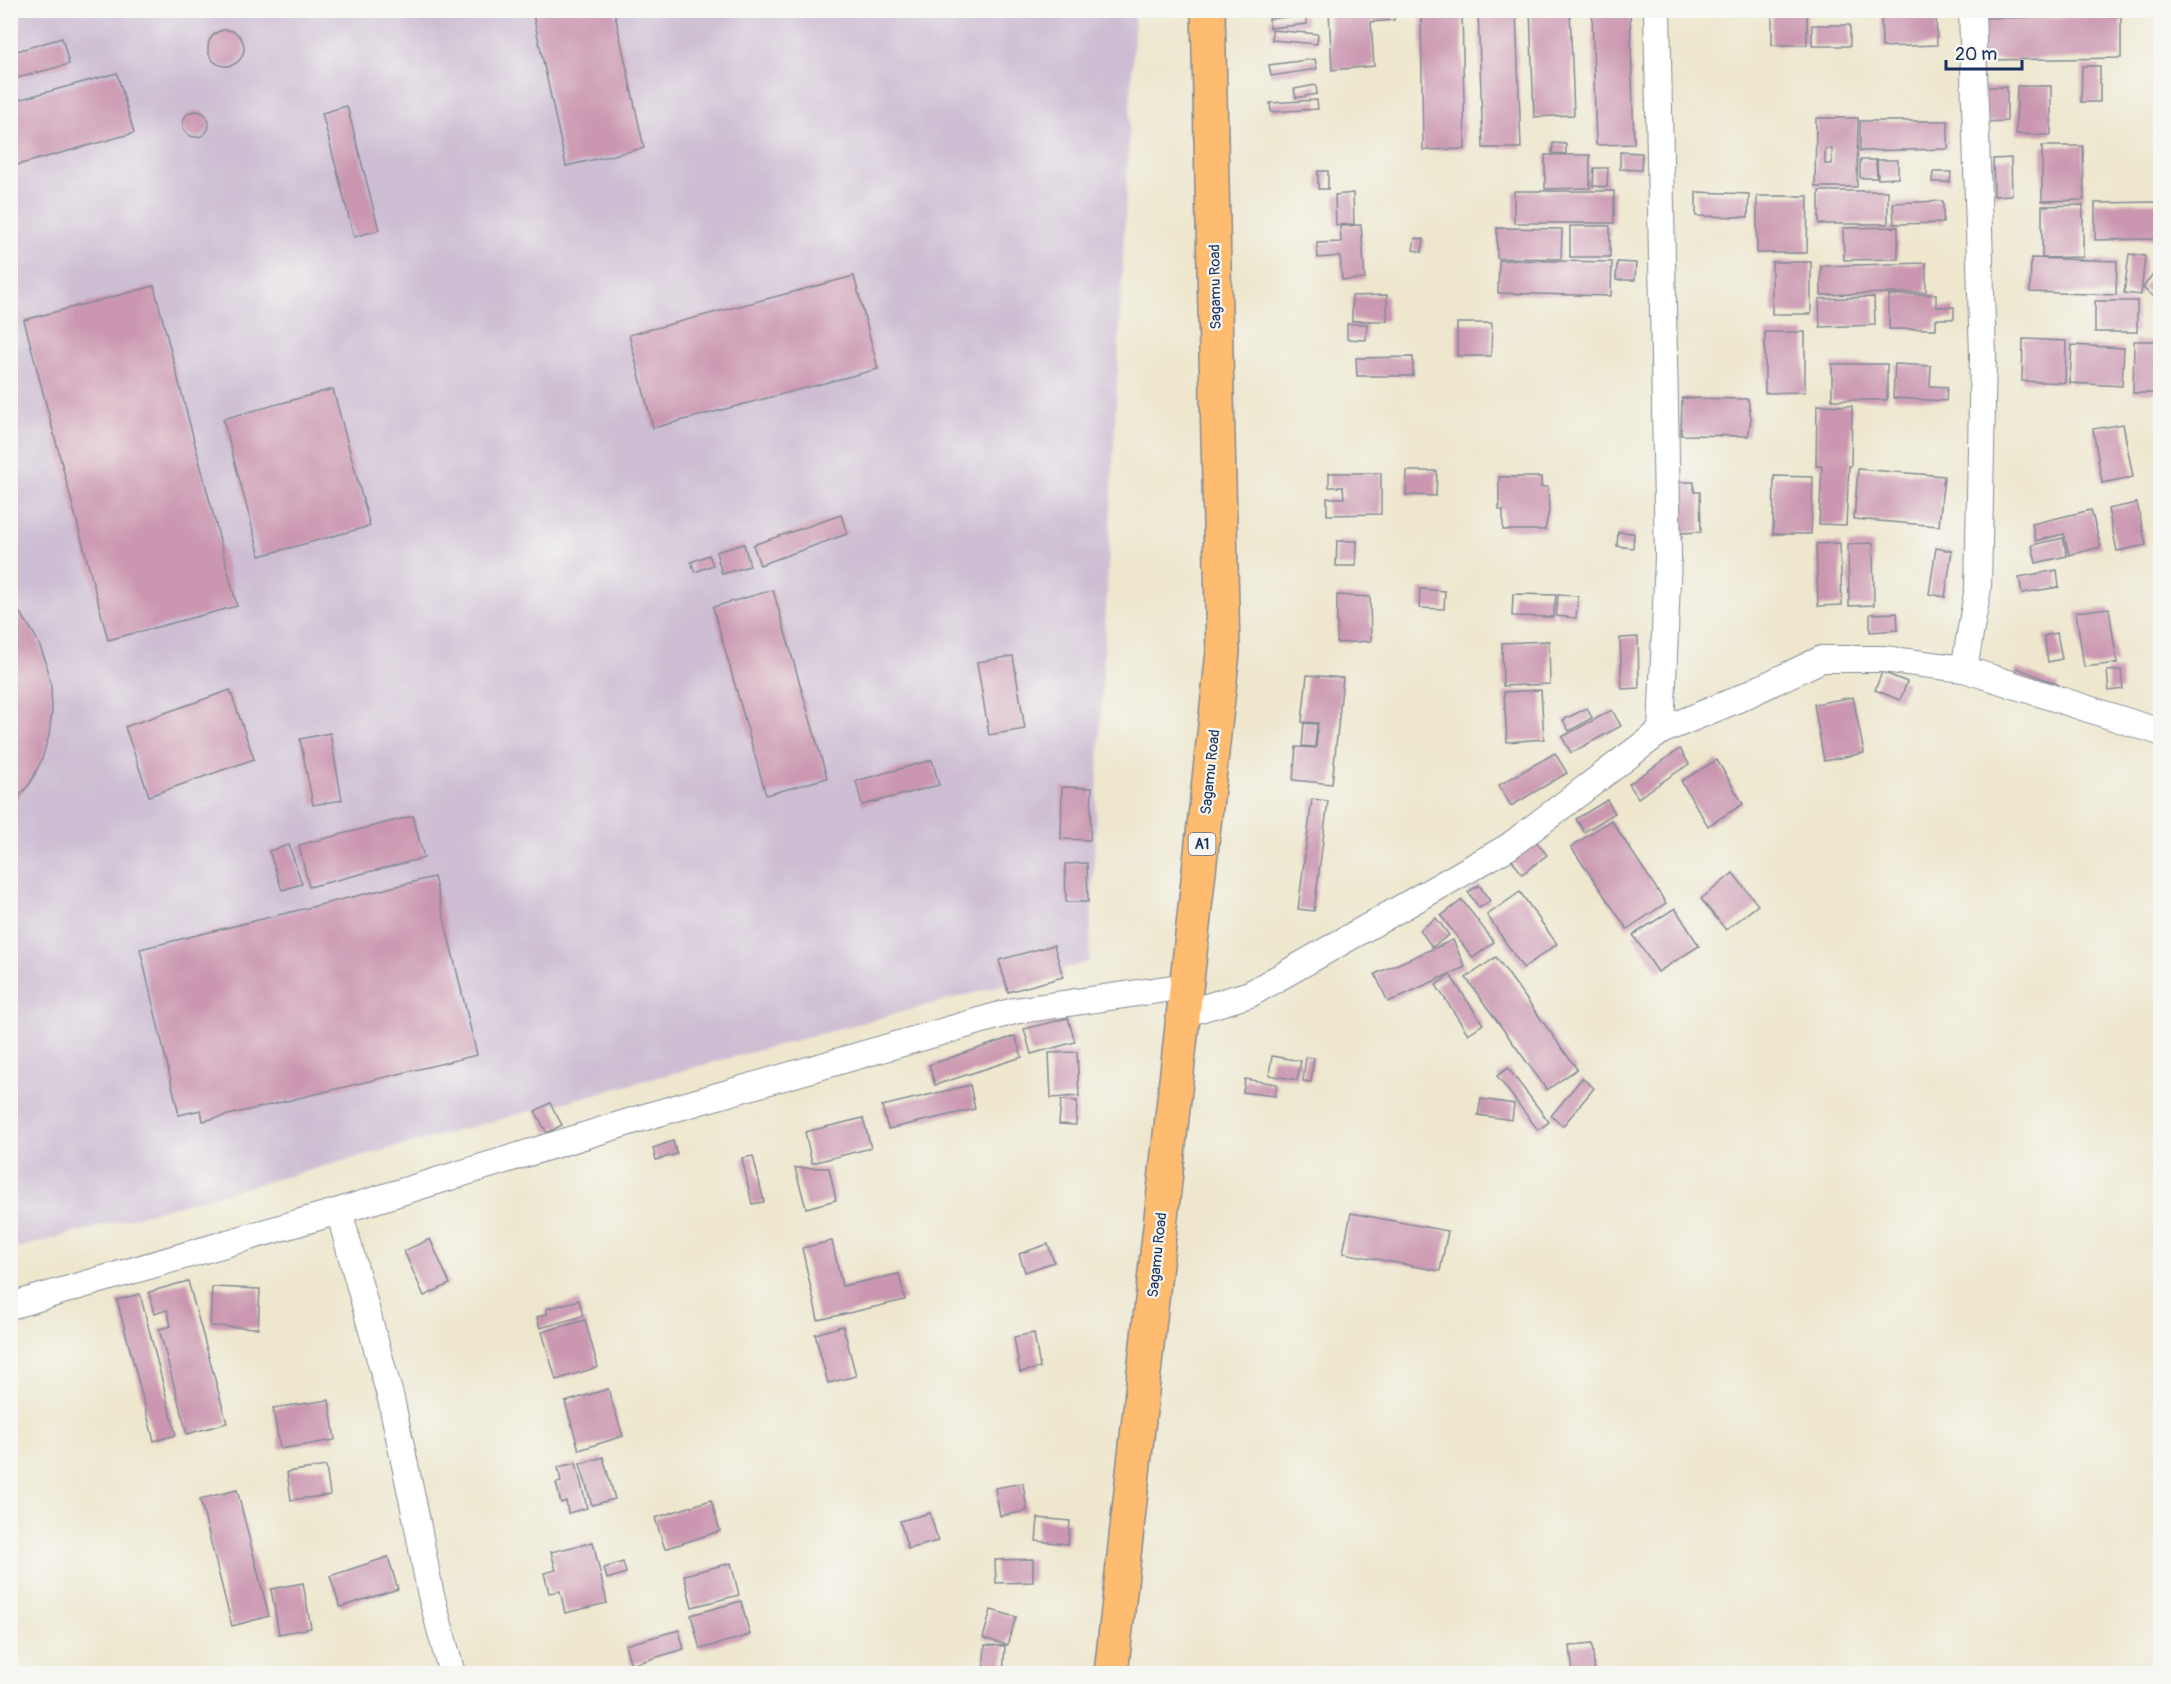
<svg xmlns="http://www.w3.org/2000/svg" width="2171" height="1684" font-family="Pangolin,sans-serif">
  <rect width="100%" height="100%" fill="#f6f6f2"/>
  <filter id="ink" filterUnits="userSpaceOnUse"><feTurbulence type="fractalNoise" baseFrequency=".0167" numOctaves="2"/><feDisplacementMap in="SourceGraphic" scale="12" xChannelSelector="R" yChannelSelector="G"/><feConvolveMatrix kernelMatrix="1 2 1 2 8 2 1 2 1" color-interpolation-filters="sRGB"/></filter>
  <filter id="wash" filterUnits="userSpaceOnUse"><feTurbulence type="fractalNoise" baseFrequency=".008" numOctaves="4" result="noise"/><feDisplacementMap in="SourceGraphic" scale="24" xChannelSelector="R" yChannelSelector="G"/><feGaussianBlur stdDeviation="1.35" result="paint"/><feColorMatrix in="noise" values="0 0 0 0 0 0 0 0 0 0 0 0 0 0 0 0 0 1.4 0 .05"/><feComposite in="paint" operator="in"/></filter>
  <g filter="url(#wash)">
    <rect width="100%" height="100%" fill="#eee7ce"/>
    <polygon fill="#cdbed3" points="11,11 1135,11 1089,962 11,1250"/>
    <g id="blocks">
      <g fill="#cb97b0" fill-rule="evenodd">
        <polygon points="532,10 614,10 644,148 566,166"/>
        <polygon points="1329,10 1394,10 1394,20 1371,22 1374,66 1332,70"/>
        <polygon points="1421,10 1462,10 1465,149 1423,150"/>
        <polygon points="1478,10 1516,10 1521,148 1483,148"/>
        <polygon points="1530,10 1570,10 1574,115 1534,117"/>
        <polygon points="1592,10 1630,10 1634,144 1596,145"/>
        <rect x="1772" y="10" width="35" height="35"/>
        <polygon points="1881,10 1936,10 1937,45 1882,47"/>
        <polygon points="1305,15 1307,24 1270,28 1269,19"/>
        <polygon points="2121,16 2121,58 1982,60 1982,18"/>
        <rect x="1812" y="25" width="38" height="21"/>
        <circle cx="226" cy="48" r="18"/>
        <polygon points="1272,30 1318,34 1317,44 1272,40"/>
        <polygon points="62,38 69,64 10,80 10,53"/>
        <polygon points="1315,59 1317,69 1271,76 1269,65"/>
        <polygon points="2082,66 2100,66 2100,102 2081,102"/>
        <polygon points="117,73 134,133 10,167 10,102"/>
        <polygon points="1316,85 1317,94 1296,98 1294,89"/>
        <polygon points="2017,86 2051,86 2051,135 2016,134"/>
        <polygon points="1983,87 2007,87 2007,121 1983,122"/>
        <polygon points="1317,100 1318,109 1271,112 1270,103"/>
        <polygon points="347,106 379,230 354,237 322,113"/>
        <circle cx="196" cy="124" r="13"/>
        <path d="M1816,118H1858L1857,187H1815ZM1825,149H1832V164H1825Z"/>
        <polygon points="1860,121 1948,121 1948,149 1860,151"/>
        <polygon points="1553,143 1566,144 1566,154 1552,153"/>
        <polygon points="2042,146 2083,146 2084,200 2042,201"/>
        <polygon points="1620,152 1642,153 1641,170 1620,169"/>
        <polygon points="1545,155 1590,155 1590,188 1545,189"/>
        <polygon points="2011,158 2012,195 1994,196 1993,159"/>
        <polygon points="1860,160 1876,160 1877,178 1860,178"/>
        <polygon points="1877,160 1898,160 1898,178 1878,179"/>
        <polygon points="1594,168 1608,168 1607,187 1593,186"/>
        <rect x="1318" y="171" width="10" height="18"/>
        <polygon points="1933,172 1951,172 1950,182 1932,182"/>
        <rect x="1514" y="191" width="100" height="32"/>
        <rect x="1819" y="191" width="69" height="33"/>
        <polygon points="1696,192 1749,194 1748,217 1696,216"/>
        <polygon points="1353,193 1354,224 1336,225 1335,195"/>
        <polygon points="1757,196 1808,196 1807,253 1757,253"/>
        <polygon points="1943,201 1943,223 1894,224 1893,203"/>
        <polygon points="2160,202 2160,239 2095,240 2095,203"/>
        <polygon points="2083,205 2083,257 2042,258 2042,206"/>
        <polygon points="1361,225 1365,279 1342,280 1340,256 1318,258 1317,243 1341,242 1340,226"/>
        <rect x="1570" y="226" width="40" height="31"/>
        <polygon points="1898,227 1898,259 1844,260 1843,228"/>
        <polygon points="1497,228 1562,229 1561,259 1497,258"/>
        <polygon points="1415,238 1424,239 1422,252 1413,250"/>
        <polygon points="2129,254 2145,256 2141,295 2124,293"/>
        <polygon points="2031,258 2117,261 2116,295 2030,292"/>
        <polygon points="1499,260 1612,262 1611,296 1498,293"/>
        <polygon points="1617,262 1636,263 1635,280 1616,280"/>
        <rect x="1772" y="262" width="39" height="52"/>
        <polygon points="1926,263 1926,292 1821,295 1821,266"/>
        <polygon points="2159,265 2160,266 2160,301 2143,288"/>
        <polygon points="854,276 878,369 653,428 629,335"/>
        <polygon points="154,286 237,606 108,640 24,320"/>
        <polygon points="1936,294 1936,307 1954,307 1954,319 1936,319 1936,329 1889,329 1889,295"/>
        <polygon points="1387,295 1387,321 1352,321 1352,296"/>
        <polygon points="1874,297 1875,325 1820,327 1819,299"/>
        <rect x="2095" y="301" width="42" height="31"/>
        <polygon points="1457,323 1492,323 1491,356 1457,356"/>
        <polygon points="1347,324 1367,324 1366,340 1347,339"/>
        <polygon points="1765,332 1805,332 1805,392 1765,393"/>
        <polygon points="2023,339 2066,341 2065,383 2022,381"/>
        <polygon points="2134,341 2160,341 2160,393 2133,393"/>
        <polygon points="2072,345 2124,348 2122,386 2070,383"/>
        <polygon points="1413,357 1413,376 1357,376 1356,358"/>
        <rect x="1832" y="364" width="55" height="36"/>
        <polygon points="1895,364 1931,366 1930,386 1947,387 1946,401 1893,398"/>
        <polygon points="333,389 370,526 260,556 223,419"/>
        <polygon points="1682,398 1748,399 1751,419 1748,436 1681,435"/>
        <polygon points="1817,405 1852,406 1851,466 1849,466 1846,525 1819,524 1822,466 1816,466"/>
        <polygon points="2123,424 2133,477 2102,483 2093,429"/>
        <polygon points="1858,469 1944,476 1939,526 1854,519"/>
        <polygon points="1407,471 1437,471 1436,496 1406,495"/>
        <polygon points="1329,473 1381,473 1381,514 1327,515 1327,498 1344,498 1343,487 1329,487"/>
        <polygon points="1774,476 1813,477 1811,534 1773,534"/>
        <polygon points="1499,477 1541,477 1541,487 1548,487 1549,511 1545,530 1503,530 1503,510 1499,510"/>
        <polygon points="1672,482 1694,482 1694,492 1700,492 1701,532 1681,533 1682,538 1673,538"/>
        <polygon points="2137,503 2146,545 2117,551 2108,509"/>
        <polygon points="2091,510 2101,547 2069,555 2064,534 2036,541 2032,524"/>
        <polygon points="841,515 847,534 760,565 753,545"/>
        <polygon points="1618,532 1634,533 1633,548 1617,546"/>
        <polygon points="2063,538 2067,556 2036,563 2032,545"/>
        <polygon points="1337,541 1357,541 1356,566 1336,566"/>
        <polygon points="1840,543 1842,605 1818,606 1816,544"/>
        <polygon points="1873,543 1874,605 1849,606 1848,544"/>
        <polygon points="744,544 750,566 722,574 716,552"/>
        <polygon points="1936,548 1952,551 1945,597 1929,594"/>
        <polygon points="709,555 713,565 695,572 691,562"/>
        <polygon points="2057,570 2059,587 2022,593 2019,577"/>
        <polygon points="1420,589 1445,591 1444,609 1419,608"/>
        <polygon points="773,590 827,778 766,795 713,607"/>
        <polygon points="1513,594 1556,595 1553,617 1512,616"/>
        <polygon points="1337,595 1370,597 1371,641 1337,643"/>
        <polygon points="1558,595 1578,596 1576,618 1556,616"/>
        <polygon points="10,602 24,618 37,639 46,662 51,686 52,711 49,735 42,759 31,782 10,808"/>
        <polygon points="2109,608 2117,663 2084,667 2076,612"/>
        <polygon points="1897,613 1898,630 1870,632 1870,614"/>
        <polygon points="2057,633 2062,659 2048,662 2044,636"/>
        <polygon points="1638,637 1639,688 1622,689 1620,638"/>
        <polygon points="1549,641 1550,684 1503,686 1502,643"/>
        <polygon points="1013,656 1025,729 989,735 977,662"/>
        <polygon points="2017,668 2059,685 2055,695 2012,678"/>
        <polygon points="2121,670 2123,689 2109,691 2107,671"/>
        <polygon points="1882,672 1907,682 1900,700 1875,690"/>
        <polygon points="1307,675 1343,678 1332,784 1293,780 1296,747 1316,748 1318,723 1302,722"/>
        <polygon points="230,690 254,759 149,796 125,727"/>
        <polygon points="1541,690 1544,739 1507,742 1504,692"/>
        <polygon points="1853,697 1864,753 1824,761 1814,704"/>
        <polygon points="1587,708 1592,718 1569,731 1563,720"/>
        <polygon points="1612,710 1621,726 1571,753 1562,737"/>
        <polygon points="1304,723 1317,724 1315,747 1302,746"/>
        <polygon points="330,733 342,800 313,805 300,739"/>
        <polygon points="1680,749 1689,764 1638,798 1629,784"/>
        <polygon points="1555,753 1567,773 1511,806 1499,785"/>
        <polygon points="932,760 939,785 862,805 856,781"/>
        <polygon points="1717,760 1743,804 1708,826 1681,781"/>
        <polygon points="1062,787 1092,788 1090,840 1061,839"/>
        <polygon points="1312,799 1328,801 1314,911 1298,909"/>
        <polygon points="1607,800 1615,813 1584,832 1576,819"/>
        <polygon points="413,816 424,858 309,887 299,845"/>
        <polygon points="1611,820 1666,903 1627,929 1571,847"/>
        <polygon points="1536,841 1547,855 1522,874 1512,860"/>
        <polygon points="289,845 302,884 282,890 269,851"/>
        <polygon points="1087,863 1088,902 1066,902 1065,864"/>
        <polygon points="1733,873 1758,905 1726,930 1701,899"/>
        <polygon points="434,877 477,1055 203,1121 201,1110 179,1115 140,949"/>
        <polygon points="1479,885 1490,901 1479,908 1468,892"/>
        <polygon points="1520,892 1557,944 1523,968 1487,915"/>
        <polygon points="1462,900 1494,942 1473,958 1441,916"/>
        <polygon points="1675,908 1699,946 1658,972 1633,935"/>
        <polygon points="1436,918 1449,935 1432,947 1420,930"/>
        <polygon points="1453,940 1465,967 1388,1002 1375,974"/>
        <polygon points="1054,945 1063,977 1008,992 999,960"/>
        <polygon points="1496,957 1577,1069 1547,1090 1466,978"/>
        <polygon points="1450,975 1483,1024 1468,1034 1436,985"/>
        <polygon points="1068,1018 1075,1042 1031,1054 1024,1029"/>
        <polygon points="1015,1036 1022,1057 935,1085 929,1065"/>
        <polygon points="1077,1052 1079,1096 1051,1098 1049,1053"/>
        <polygon points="1272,1056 1301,1061 1297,1080 1269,1075"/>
        <polygon points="1306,1057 1314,1058 1311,1082 1303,1081"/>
        <polygon points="1508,1068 1549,1122 1538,1130 1497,1076"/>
        <polygon points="1582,1078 1594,1088 1563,1126 1551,1116"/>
        <polygon points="1245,1079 1277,1084 1275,1096 1243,1092"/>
        <polygon points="970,1085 975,1109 888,1129 882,1106"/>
        <polygon points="1481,1099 1514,1104 1512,1120 1478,1115"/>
        <polygon points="1061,1100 1077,1101 1076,1125 1059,1124"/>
        <polygon points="550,1103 562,1125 547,1133 535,1111"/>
        <polygon points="863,1118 871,1148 812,1163 805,1132"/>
        <polygon points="673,1141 677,1154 656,1160 653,1148"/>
        <polygon points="753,1156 764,1202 752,1204 742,1158"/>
        <polygon points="795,1168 829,1168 836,1200 806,1208"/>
        <polygon points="1351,1213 1448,1231 1440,1271 1343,1253"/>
        <polygon points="430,1239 450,1284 424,1296 404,1251"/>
        <polygon points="832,1241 842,1286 899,1274 905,1300 818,1320 802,1248"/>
        <polygon points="1048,1244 1054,1262 1025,1272 1019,1254"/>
        <polygon points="188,1281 227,1423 187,1434 159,1329 171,1326 167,1310 154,1314 149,1292"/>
        <polygon points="212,1287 260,1289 258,1328 210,1326"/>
        <polygon points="140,1294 176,1435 154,1441 117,1300"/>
        <polygon points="579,1300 583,1316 540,1328 537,1317 547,1314 546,1309"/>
        <polygon points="585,1320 598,1367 556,1380 542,1332"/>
        <polygon points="843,1326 856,1376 828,1383 815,1334"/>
        <polygon points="1034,1333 1040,1368 1020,1372 1014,1337"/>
        <polygon points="608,1389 623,1436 579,1450 565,1402"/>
        <polygon points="329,1400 335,1440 280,1449 273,1408"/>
        <polygon points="603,1457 615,1499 592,1505 580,1464"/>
        <polygon points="576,1463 587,1508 568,1513 566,1501 561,1503 556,1483 561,1482 558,1467"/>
        <polygon points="326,1466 330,1495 291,1500 287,1472"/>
        <polygon points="1023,1483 1027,1511 1000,1516 995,1488"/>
        <polygon points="237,1490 269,1616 232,1626 200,1499"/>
        <polygon points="711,1500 720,1531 665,1549 655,1518"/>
        <polygon points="930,1513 938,1541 908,1549 900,1521"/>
        <polygon points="1038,1518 1070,1521 1068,1544 1036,1541"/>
        <polygon points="593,1542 607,1603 565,1613 560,1591 549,1593 544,1573 556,1570 551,1552"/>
        <polygon points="388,1557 398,1589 340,1607 330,1576"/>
        <polygon points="1033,1559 1033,1582 996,1583 995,1560"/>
        <polygon points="623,1562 626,1573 607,1579 604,1568"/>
        <polygon points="731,1563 739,1595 692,1607 684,1575"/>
        <polygon points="303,1583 311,1628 279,1634 271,1589"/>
        <polygon points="741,1601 750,1635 700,1649 691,1615"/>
        <polygon points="991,1610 1016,1617 1007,1645 983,1638"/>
        <polygon points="679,1630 684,1649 631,1665 625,1645"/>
        <polygon points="1592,1644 1595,1674 1573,1674 1570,1646"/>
        <polygon points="985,1645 1005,1646 1003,1674 983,1674"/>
      </g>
    </g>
  </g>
  <g filter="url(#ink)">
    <use href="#blocks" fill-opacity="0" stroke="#848b96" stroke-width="1.5"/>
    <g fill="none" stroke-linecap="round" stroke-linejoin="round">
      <defs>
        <g id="minor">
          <polyline points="1657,10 1668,556 1661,731"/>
          <polyline points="1964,669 1978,588 1983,356 1972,10"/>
          <polyline points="1183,1014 1250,994 1508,847 1661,731 1736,700 1822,659 1883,659 1964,669 2160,732"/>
          <polyline points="339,1211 391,1399 416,1517 430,1591 452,1674"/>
          <polyline points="10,1306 339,1211 655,1114 1014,1011 1186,986"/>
        </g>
        <polyline id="trunk" points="1111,1674 1223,652 1208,10"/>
      </defs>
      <use href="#minor" stroke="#848b96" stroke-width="28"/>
      <use href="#trunk" stroke="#848b96" stroke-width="36"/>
      <use href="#minor" stroke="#fff" stroke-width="26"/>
      <use href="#trunk" stroke="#febc70" stroke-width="33"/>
    </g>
  </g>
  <g text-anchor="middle" stroke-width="4.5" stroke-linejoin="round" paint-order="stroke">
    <rect fill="#f6f6f2" stroke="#5d6b8a" stroke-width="1.5" x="1188.5" y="833" width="27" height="22" rx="4.5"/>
    <g font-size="14" font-weight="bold" fill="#1b2f5e">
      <text x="1202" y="849">A1</text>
    </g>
    <g font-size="15" fill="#1b2f5e" stroke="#f6f6f2">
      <text transform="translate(1215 287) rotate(-91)" y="5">Sagamu Road</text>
      <text transform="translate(1210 772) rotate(-84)" y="5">Sagamu Road</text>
      <text transform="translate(1157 1255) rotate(-84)" y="5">Sagamu Road</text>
    </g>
  </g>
  <rect width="2171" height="1684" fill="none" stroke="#f6f6f2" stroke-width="36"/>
  <path d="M1946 60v9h76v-9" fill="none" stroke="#1b2f5e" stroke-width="3"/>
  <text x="1955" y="60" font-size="18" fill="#1b2f5e" stroke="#f6f6f2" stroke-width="4.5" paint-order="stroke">20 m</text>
</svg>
